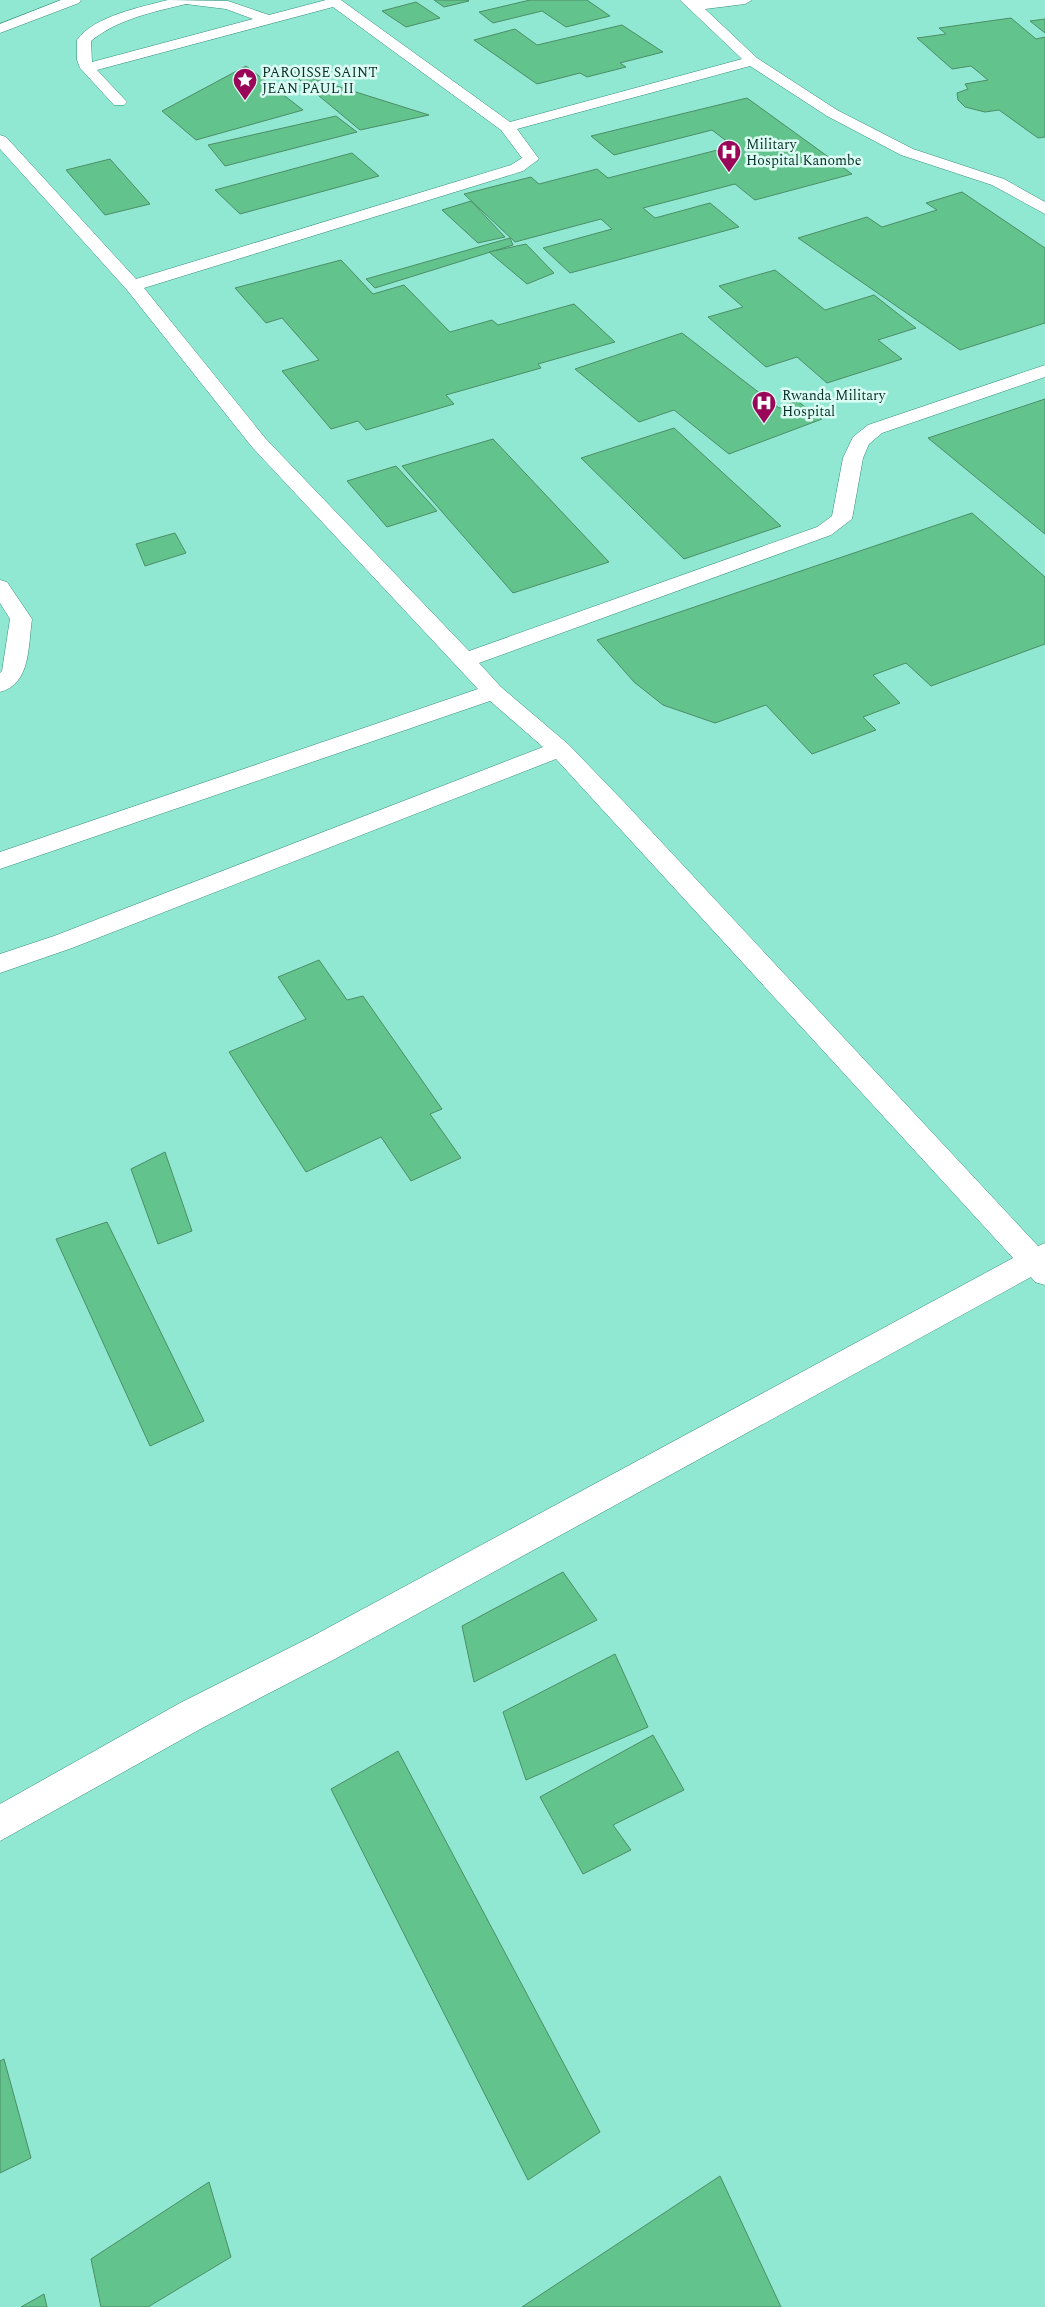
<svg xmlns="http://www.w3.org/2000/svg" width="1045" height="2307" font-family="Spectral,serif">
  <rect width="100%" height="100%" fill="#90e8d2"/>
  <g fill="#62c38c" stroke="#4c8e67">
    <polygon points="434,0 468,0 469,1 444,7"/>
    <polygon points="530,0 587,0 610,16 566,27 542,11 493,23 479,12"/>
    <polygon points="416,2 440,18 406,27 382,11"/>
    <polygon points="1011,18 1036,39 1045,37 1045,137 1038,138 999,110 985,112 965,107 958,100 957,93 968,89 965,84 988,80 971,66 952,69 917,38 946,34 939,28"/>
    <polygon points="1045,19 1045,33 1030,21"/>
    <polygon points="622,25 663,52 620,63 626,67 587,77 580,73 537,84 474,40 515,29 537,45"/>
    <polygon points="246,66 303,110 196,140 162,111"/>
    <polygon points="289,71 429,115 360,130"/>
    <polygon points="747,98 852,174 755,200 735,184 643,208 655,218 710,203 739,227 570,273 543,248 612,229 601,219 515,242 464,194 531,177 539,184 597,169 608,178 733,146 712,130 614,155 591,136"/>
    <polygon points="336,116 357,132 225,166 208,145"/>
    <polygon points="352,153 379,176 240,214 215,190"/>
    <polygon points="110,159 150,204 105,215 66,170"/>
    <polygon points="962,192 1045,248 1045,323 960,350 798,238 867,217 882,227 937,210 926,203"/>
    <polygon points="471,201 505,237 478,243 442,210"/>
    <polygon points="510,238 513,245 375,288 366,279"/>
    <polygon points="526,244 554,273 527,284 489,252"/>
    <polygon points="341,260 373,294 404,285 450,332 492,320 498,325 574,304 615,342 538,364 541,368 446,395 454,404 366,430 358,421 331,429 282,371 319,360 282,318 266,323 235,288"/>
    <polygon points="775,270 825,310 874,295 916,328 878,340 902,359 827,383 797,357 766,367 708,317 743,307 719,286"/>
    <polygon points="682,333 779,408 797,401 822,419 729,454 674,410 639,422 575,369"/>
    <polygon points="1045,399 1045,534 928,438"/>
    <polygon points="674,428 781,526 684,559 581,458"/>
    <polygon points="493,439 609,562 513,593 402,466"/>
    <polygon points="396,466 437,511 387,527 347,481"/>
    <polygon points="972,513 1045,577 1045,644 931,686 906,663 873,675 900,703 863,717 876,730 812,754 766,705 715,723 663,705 634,682 597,640"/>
    <polygon points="175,533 186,553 145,566 136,544"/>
    <polygon points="319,960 347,1000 363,996 442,1109 430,1114 461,1158 411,1181 381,1137 306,1172 229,1052 306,1019 278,977"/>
    <polygon points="165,1152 192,1231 158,1244 131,1169"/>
    <polygon points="107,1222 204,1421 150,1446 56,1239"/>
    <polygon points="563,1572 597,1620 474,1682 462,1626"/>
    <polygon points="615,1654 648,1727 526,1780 503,1712"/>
    <polygon points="653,1735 684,1790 613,1825 631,1850 583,1874 540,1797"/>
    <polygon points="398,1751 600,2132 528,2180 331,1789"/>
    <polygon points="4,2059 31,2158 0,2173 0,2061"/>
    <polygon points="720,2176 781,2307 522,2307"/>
    <polygon points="209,2182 231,2257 148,2307 101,2307 91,2259"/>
    <polygon points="44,2294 47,2307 21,2307"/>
  </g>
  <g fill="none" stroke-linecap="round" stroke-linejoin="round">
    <defs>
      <g id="minor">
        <polygon points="61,0 81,0 79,3 0,33 0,24"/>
        <path d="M168,0L228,1L269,15L326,0H341L510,122L742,59L680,0H752L745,4L705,9L757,58L837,110L913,149L1004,179L1045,202V214L992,185L901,155L827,116L750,66L517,129L539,159L523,171L144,288L266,439L469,651L817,527L832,516L843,458L853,437L868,425L1045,365V377L882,433L869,444L863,458L852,519L831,535L479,663L501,687L568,744L625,803L1038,1246L1045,1243V1285L1035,1282L1031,1277L335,1659L204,1727L0,1841V1804L180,1703L311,1637L1013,1258L556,759L72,948L0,973V954L54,936L543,747L490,701L0,869V852L478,689L252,447L127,290L0,149V135L6,137L136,279L511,165L522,158L501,130L333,7L97,70L127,102L124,105H114L80,68L77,60V40C94,16 141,7 168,0ZM186,4L226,9L253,19L92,62L91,41C118,19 153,12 186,4Z"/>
        <path d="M0,580L7,582L32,619C28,646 31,684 0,692V673L2,671L10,619L0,603Z"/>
      </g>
    </defs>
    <use href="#minor" stroke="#348e7b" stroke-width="1"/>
    <use href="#minor" fill="#fff" fill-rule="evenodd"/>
  </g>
  <defs>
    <symbol id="sight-pin" viewBox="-11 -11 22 30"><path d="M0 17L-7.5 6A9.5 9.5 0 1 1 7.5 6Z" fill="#9a0758" stroke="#dcfdf4"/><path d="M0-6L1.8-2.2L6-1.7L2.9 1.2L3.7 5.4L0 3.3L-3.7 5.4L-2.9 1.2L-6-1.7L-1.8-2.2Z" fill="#fff"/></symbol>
    <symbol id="hospital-pin" viewBox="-11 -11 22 30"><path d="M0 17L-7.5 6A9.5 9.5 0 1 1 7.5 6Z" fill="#9a0758" stroke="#dcfdf4"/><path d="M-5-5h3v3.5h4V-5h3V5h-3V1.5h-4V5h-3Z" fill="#fff"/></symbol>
  </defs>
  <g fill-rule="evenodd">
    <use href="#sight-pin" x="231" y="66" width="28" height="38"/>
    <use href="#hospital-pin" x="715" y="138" width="28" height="38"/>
    <use href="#hospital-pin" x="750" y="389" width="28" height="38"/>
  </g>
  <g text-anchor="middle" stroke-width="5" stroke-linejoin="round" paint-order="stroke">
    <g font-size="14" fill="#093028" stroke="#dcfdf4" text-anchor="start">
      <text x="262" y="77">PAROISSE SAINT<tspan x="262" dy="16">JEAN PAUL II</tspan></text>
      <text x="746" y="149">Military<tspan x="746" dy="16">Hospital Kanombe</tspan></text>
      <text x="782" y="400">Rwanda Military<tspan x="782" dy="16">Hospital</tspan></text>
    </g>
  </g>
</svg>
